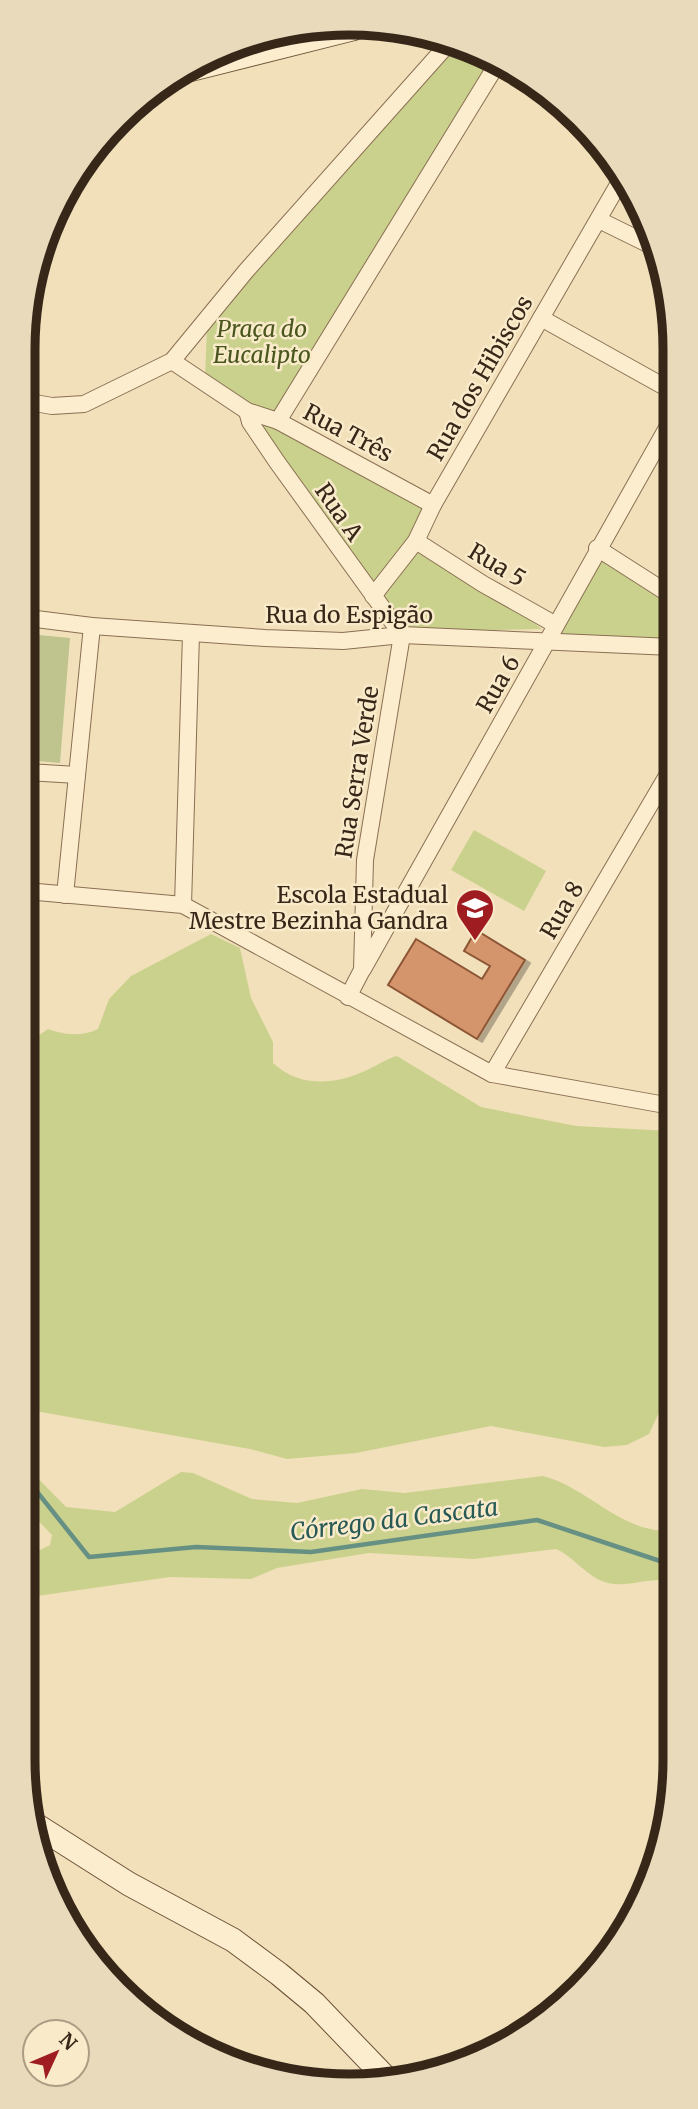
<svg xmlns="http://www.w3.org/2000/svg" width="698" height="2109" font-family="Merriweather,serif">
  <defs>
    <filter id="shadow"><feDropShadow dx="5" dy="3" stdDeviation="0" flood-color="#0004"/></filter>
  </defs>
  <rect width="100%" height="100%" fill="#f2e0ba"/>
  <g fill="#cad18d">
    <polygon points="450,43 498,61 277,415 252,411 205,379 207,327"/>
    <polygon points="249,413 428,510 372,592"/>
    <polygon points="416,545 482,584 542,629 406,632 378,591"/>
    <polygon points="598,551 672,599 672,644 553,637"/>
    <polygon points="474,830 546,871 524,911 451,870"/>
    <path d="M211,934L240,948L251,998L273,1042V1063C300,1088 336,1085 367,1070C378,1065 386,1059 397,1056L481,1107L576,1126L670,1131V1389L649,1434L627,1445L604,1447L491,1426L356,1453L287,1459L250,1449L24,1409L26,1044L48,1029C65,1035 81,1037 98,1029L109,999L131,976Z"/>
    <path d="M24,1464L66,1507L115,1512L181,1472L193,1473L252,1499L297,1503L362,1489L405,1493L543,1476C589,1488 619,1532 670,1531L669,1581C649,1577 628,1588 608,1583C586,1577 576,1558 556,1549L474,1559L369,1553L277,1568L251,1579L170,1577L23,1598L24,1558L50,1545L52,1535L24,1506Z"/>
  </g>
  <polygon fill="#bfc48e" points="28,634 70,638 60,763 27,760"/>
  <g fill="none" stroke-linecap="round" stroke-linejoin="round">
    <polyline stroke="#669084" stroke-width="4.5" points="24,1487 34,1488 89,1557 196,1547 311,1552 537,1520 669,1564"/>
  </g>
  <polygon fill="#d4946c" stroke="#8c5636" stroke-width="2" filter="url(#shadow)" points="476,930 525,960 477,1039 388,985 416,939 482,979 490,966 464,951"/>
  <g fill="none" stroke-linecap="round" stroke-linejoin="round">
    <defs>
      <g id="street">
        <polyline points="599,220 654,247"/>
        <polyline points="541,318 672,391"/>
        <polyline points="172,361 247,411 278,421 433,505"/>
        <polyline points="29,402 52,406 84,404 172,361 246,271 449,43"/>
        <polyline points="247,411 250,422 277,462 402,635 365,860 362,970 348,997"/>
        <polyline points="278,421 499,61"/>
        <polyline points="416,541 483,584 556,625"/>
        <polyline points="597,548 672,596"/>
        <polyline points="373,596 416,541 433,505 622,178"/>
        <polyline points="28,618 92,626 265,638 343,641 402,635 672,647"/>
        <polyline points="27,772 77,775"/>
        <polyline points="26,891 183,905 492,1074 671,1106"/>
        <polyline points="65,895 92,626"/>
        <polyline points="183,905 191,634"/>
        <polyline points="363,969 672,419"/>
        <polyline points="492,1074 671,769"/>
      </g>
      <g id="secondary">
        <polyline points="185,71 352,29"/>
        <polyline points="36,1825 129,1884 233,1940 279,1974 314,2003 386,2078"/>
      </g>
    </defs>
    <use href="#street" stroke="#8a6f53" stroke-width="18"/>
    <use href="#secondary" stroke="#6c5036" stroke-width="25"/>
    <use href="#street" stroke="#fcedce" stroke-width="16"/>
    <use href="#secondary" stroke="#fcedce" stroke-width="23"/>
  </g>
  <defs>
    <symbol id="school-pin" viewBox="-11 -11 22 30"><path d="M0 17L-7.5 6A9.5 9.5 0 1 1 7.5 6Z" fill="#9f1d21" stroke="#f9eaca"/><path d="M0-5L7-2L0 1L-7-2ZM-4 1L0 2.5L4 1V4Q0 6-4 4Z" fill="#fff"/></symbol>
  </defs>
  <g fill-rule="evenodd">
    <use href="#school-pin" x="453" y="886" width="44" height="60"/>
  </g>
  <g text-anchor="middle" stroke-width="5" stroke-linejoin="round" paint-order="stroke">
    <g font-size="23" font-style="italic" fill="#49561e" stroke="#f9eaca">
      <text x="262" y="337">Praça do<tspan x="262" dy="26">Eucalipto</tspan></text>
    </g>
    <g font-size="23" fill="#372719" stroke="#f9eaca">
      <text transform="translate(480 378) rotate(-60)" y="8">Rua dos Hibiscos</text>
      <text transform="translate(348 433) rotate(28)" y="8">Rua Três</text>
      <text transform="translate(339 512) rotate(55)" y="8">Rua A</text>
      <text transform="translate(497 565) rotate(31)" y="8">Rua 5</text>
      <text x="349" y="623">Rua do Espigão</text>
      <text transform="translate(498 684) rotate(-60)" y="8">Rua 6</text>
      <text transform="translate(357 772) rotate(-81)" y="8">Rua Serra Verde</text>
      <text transform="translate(562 910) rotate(-60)" y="8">Rua 8</text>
    </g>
    <g font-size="23" fill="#372719" stroke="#f9eaca" text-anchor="end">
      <text x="448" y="903">Escola Estadual<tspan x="448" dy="26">Mestre Bezinha Gandra</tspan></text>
    </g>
    <g font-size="24" font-style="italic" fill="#275955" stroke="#f9eaca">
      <text transform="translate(394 1520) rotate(-7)" y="8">Córrego da Cascata</text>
    </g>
  </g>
  <path d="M0 0H698V2109H0ZM349 35H349A314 314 0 0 1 663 349V1760A314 314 0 0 1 349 2074H349A314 314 0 0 1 35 1760V349A314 314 0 0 1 349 35Z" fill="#e9dabc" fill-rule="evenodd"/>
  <path fill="none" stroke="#372719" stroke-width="9" d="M349 35H349A314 314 0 0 1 663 349V1760A314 314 0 0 1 349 2074H349A314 314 0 0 1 35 1760V349A314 314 0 0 1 349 35Z"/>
  <g transform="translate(56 2053) rotate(46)"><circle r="33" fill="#f9eaca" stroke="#ab9c83" stroke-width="2"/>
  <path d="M0-5L12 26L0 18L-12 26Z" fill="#9f1d21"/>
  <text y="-10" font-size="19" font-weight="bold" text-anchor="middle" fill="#372719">N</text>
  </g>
</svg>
